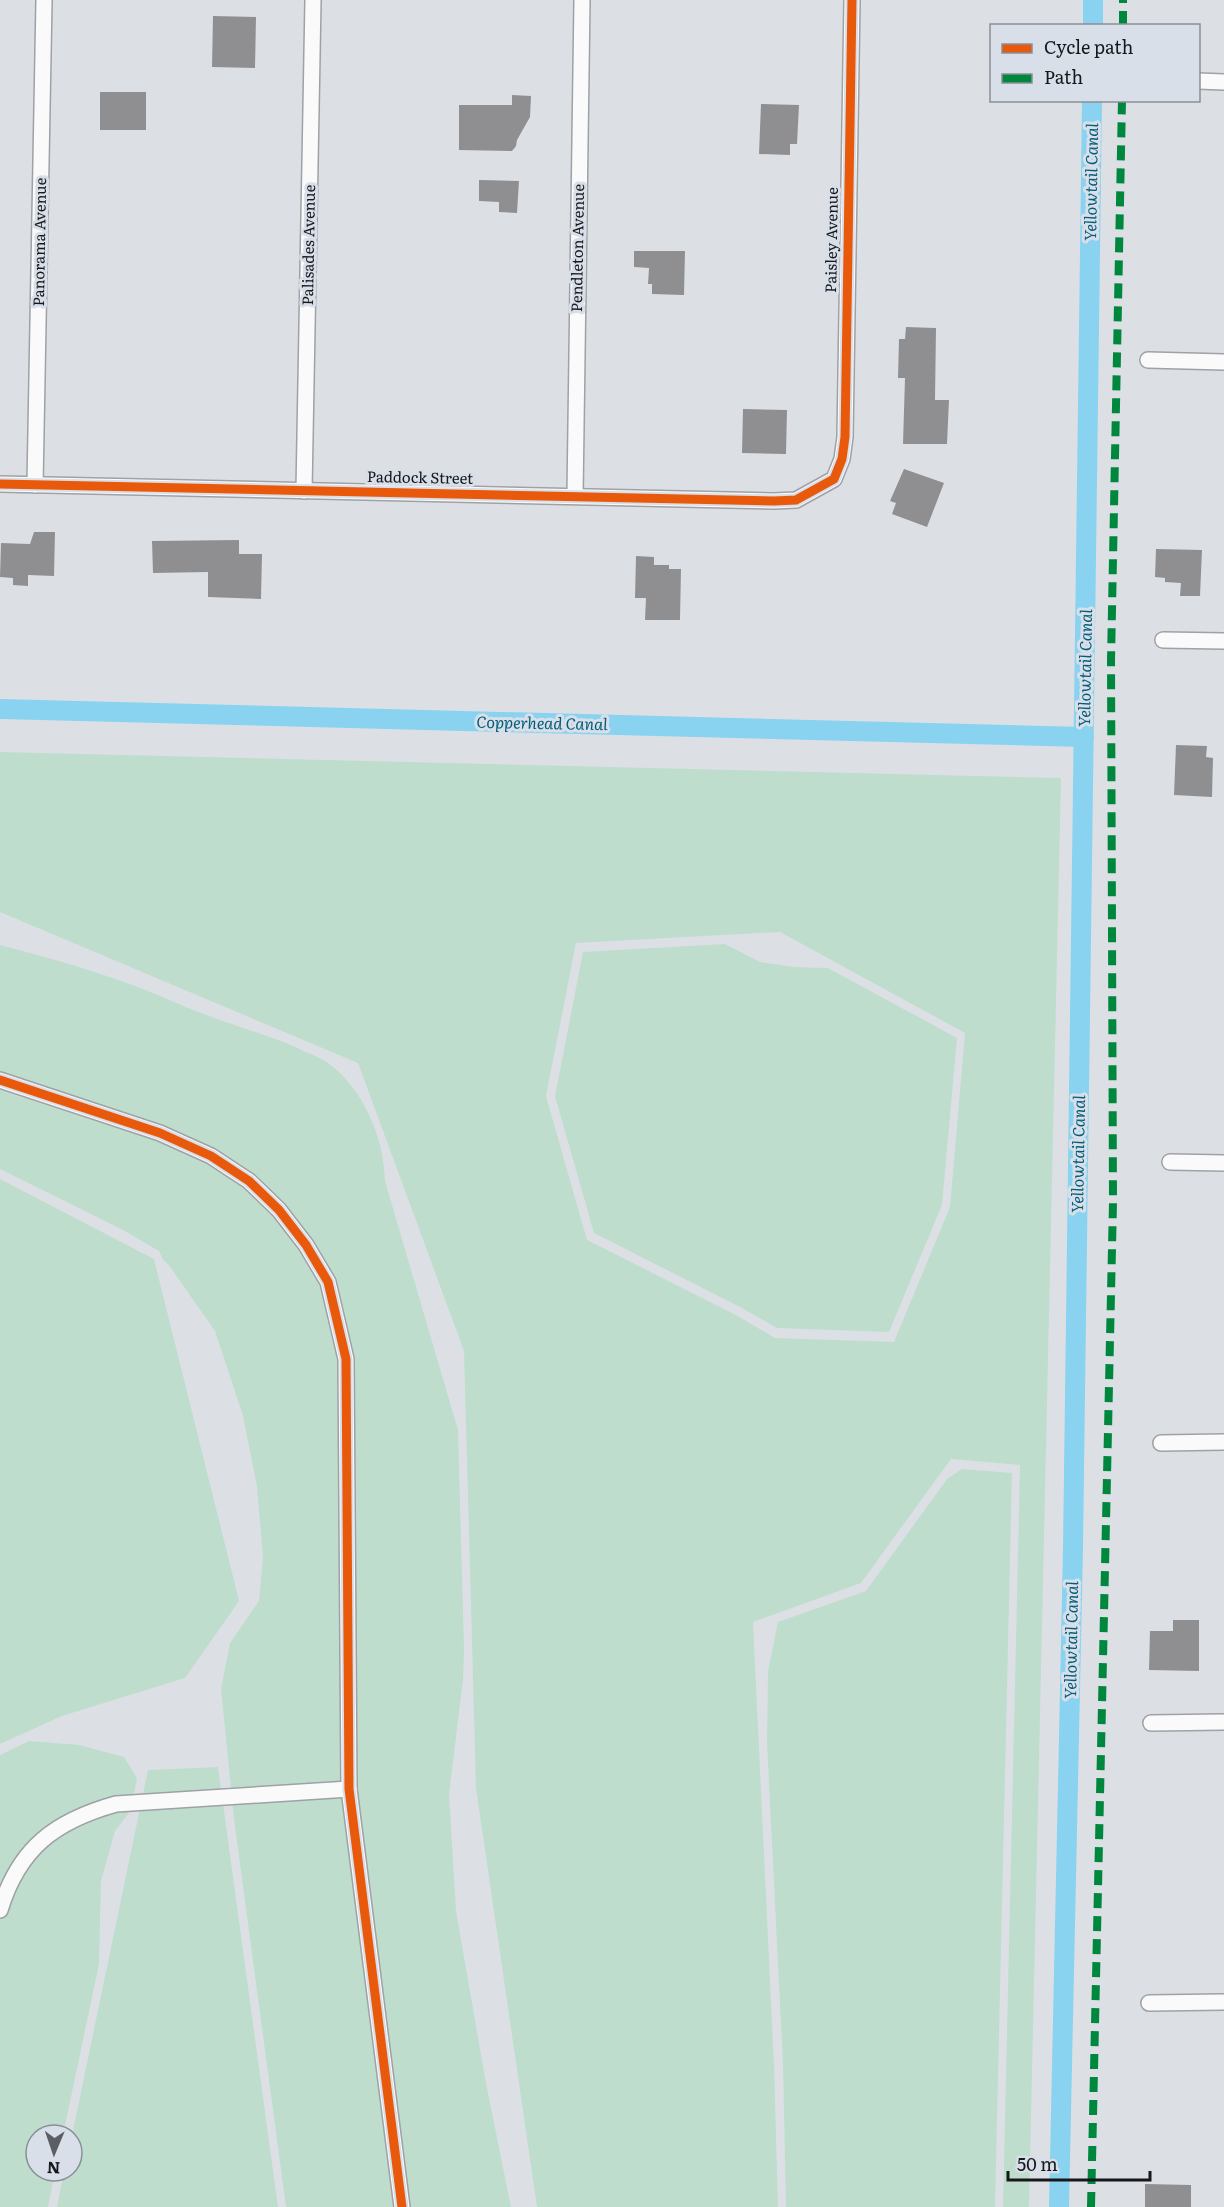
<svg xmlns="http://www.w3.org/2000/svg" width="1224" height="2207" font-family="Literata,serif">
  <rect width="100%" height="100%" fill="#dce0e5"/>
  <g fill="#bfddcd" fill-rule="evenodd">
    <path d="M0,752L1061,778L1029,2207H1003L1020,1465L951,1459L861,1583L753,1622L774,2065L778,2207H537L476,1788L464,1351L358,1063L0,912ZM780,932L965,1033L950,1207L894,1342L775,1338L736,1315L587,1240L546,1096L576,943Z"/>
    <polygon points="725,944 760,962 794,967 828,968 957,1038 942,1205 889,1332 777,1328 740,1307 594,1233 555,1096 583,952"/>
    <path d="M0,945C43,956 85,968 127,983C156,993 183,1007 212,1017C243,1029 276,1037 306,1052C313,1055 321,1058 327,1062C363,1088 384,1137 385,1181L458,1430L464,1648L463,1680L449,1794L456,1911L486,2083L511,2207H286L234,1819L221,1689L230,1643L259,1601L263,1557L257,1487L243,1416L215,1331L168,1264L163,1260L159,1251L123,1230L0,1169Z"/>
    <polygon points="0,1179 154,1259 239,1601 185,1678 62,1716 0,1744"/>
    <polygon points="962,1469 1012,1473 995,2207 786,2207 783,2064 767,1743 768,1672 778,1622 866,1591 947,1479"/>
    <polygon points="29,1741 79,1745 124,1757 137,1778 131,1810 115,1831 101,1881 99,1964 63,2135 36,2135 36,2171 55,2171 48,2207 0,2207 0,1755"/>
    <polygon points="218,1767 278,2207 57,2207 64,2171 72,2171 72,2135 148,1770"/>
  </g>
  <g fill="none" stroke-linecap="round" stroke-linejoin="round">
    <g stroke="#89d3f0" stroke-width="20">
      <polyline points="1093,26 1093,0"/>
      <polyline points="0,709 1084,737"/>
      <polyline points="1059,2207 1073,1548 1092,100"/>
    </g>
  </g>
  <g fill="#8f8f91">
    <polygon points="213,16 256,17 255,68 212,67"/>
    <rect x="100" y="92" width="46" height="38"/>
    <polygon points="512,95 531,96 530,117 517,140 516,146 512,151 459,150 459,105 512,105"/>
    <polygon points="761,104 799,105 797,144 790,144 790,155 759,154"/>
    <polygon points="479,180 519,181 517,213 499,212 499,202 479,201"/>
    <polygon points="634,251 685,251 684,295 652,294 652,284 648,284 649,268 634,267"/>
    <polygon points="906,327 936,328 935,400 949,400 947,444 903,444 905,378 898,378 899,339 905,339"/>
    <polygon points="743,409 787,410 786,454 742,453"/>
    <polygon points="904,469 944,483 927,527 892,514 896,503 890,501"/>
    <polygon points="34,532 55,532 54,576 28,575 28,586 13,585 13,578 0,577 1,543 30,544"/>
    <polygon points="239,540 239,554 262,554 261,599 208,597 208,572 153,573 152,541"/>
    <polygon points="1156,549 1202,550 1200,596 1180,596 1181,583 1165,582 1165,578 1155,577"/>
    <polygon points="636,556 654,557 654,565 669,565 669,569 681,569 680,620 645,620 646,598 635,598"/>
    <polygon points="1176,745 1207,746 1206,757 1213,758 1212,797 1174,795"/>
    <polygon points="1173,1620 1199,1620 1199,1671 1149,1670 1150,1631 1173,1631"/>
    <polygon points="1145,2184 1191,2185 1191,2207 1145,2207"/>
  </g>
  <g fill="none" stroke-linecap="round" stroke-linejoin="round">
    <defs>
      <g id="minor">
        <polyline points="1198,81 1224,82"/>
        <polyline points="1148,360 1224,362"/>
        <polyline points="0,484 774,501 796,500 834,479 842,459 845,437 852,0"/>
        <polyline points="35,485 44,0"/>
        <polyline points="304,491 313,0"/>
        <polyline points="575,496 582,0"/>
        <polyline points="1163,640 1224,641"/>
        <polyline points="0,1080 160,1133 211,1156 249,1181 279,1210 306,1245 328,1282 346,1359 349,1789 402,2207"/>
        <polyline points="1170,1162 1224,1163"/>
        <polyline points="1161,1443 1224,1442"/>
        <polyline points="1151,1723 1224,1722"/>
        <path d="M0,1910C19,1848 55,1821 116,1804L349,1789"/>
        <polyline points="1149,2003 1224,2002"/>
      </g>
    </defs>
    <use href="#minor" stroke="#9ea1a5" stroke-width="18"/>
    <use href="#minor" stroke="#fafafb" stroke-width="15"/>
    <g stroke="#00873e" stroke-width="8" stroke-dasharray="15 8" stroke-linecap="butt">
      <polyline points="1123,26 1123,0"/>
      <polyline points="1091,2207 1113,1202 1111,660 1122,100"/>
    </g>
    <defs>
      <g id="cycleway">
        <polyline points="0,484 774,501 796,500 834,479 842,459 845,437 852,0"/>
        <polyline points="0,1080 160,1133 211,1156 249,1181 279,1210 306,1245 328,1282 346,1359 349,1789 402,2207"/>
      </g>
    </defs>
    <use href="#cycleway" stroke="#d8dfe9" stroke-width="13"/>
    <use href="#cycleway" stroke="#e8590c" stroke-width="9"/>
  </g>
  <g text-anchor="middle" stroke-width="6" stroke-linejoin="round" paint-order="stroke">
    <g font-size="15" fill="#16181b" stroke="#d8dfe9">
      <text transform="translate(832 240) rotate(-89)" y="5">Paisley Avenue</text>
      <text transform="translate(40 242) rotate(-89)" y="5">Panorama Avenue</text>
      <text transform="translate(309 245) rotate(-89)" y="5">Palisades Avenue</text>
      <text transform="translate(578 248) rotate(-89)" y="5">Pendleton Avenue</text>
      <text transform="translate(420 478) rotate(1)" y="5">Paddock Street</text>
    </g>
    <g font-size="16" font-style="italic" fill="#035d78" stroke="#d8dfe9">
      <text transform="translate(1091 182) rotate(-89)" y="6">Yellowtail Canal</text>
      <text transform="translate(1085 668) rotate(-89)" y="6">Yellowtail Canal</text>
      <text transform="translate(542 723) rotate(1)" y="6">Copperhead Canal</text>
      <text transform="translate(1078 1154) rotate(-89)" y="6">Yellowtail Canal</text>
      <text transform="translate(1071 1640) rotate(-89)" y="6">Yellowtail Canal</text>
    </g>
  </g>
  <rect x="990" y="24" width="210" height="78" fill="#d8dfe9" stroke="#8a8f97" stroke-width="1.5"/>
  <rect x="1002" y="44" width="30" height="9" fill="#e8590c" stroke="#8a8f97" stroke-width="1.5"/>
  <text x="1044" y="54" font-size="18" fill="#16181b">Cycle path</text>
  <rect x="1002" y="74" width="30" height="9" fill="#00873e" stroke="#8a8f97" stroke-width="1.5"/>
  <text x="1044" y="84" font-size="18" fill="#16181b">Path</text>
  <g transform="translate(54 2153) rotate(182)"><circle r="28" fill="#d8dfe9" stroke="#8a8f97" stroke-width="1.5"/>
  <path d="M0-4.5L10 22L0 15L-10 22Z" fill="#5b5e62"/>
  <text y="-9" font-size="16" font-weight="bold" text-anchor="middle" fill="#16181b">N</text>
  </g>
  <path d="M1008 2171v9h142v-9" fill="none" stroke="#16181b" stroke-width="3"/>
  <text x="1017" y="2171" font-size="18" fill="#16181b" stroke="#d8dfe9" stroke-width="4.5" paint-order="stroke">50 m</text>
</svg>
